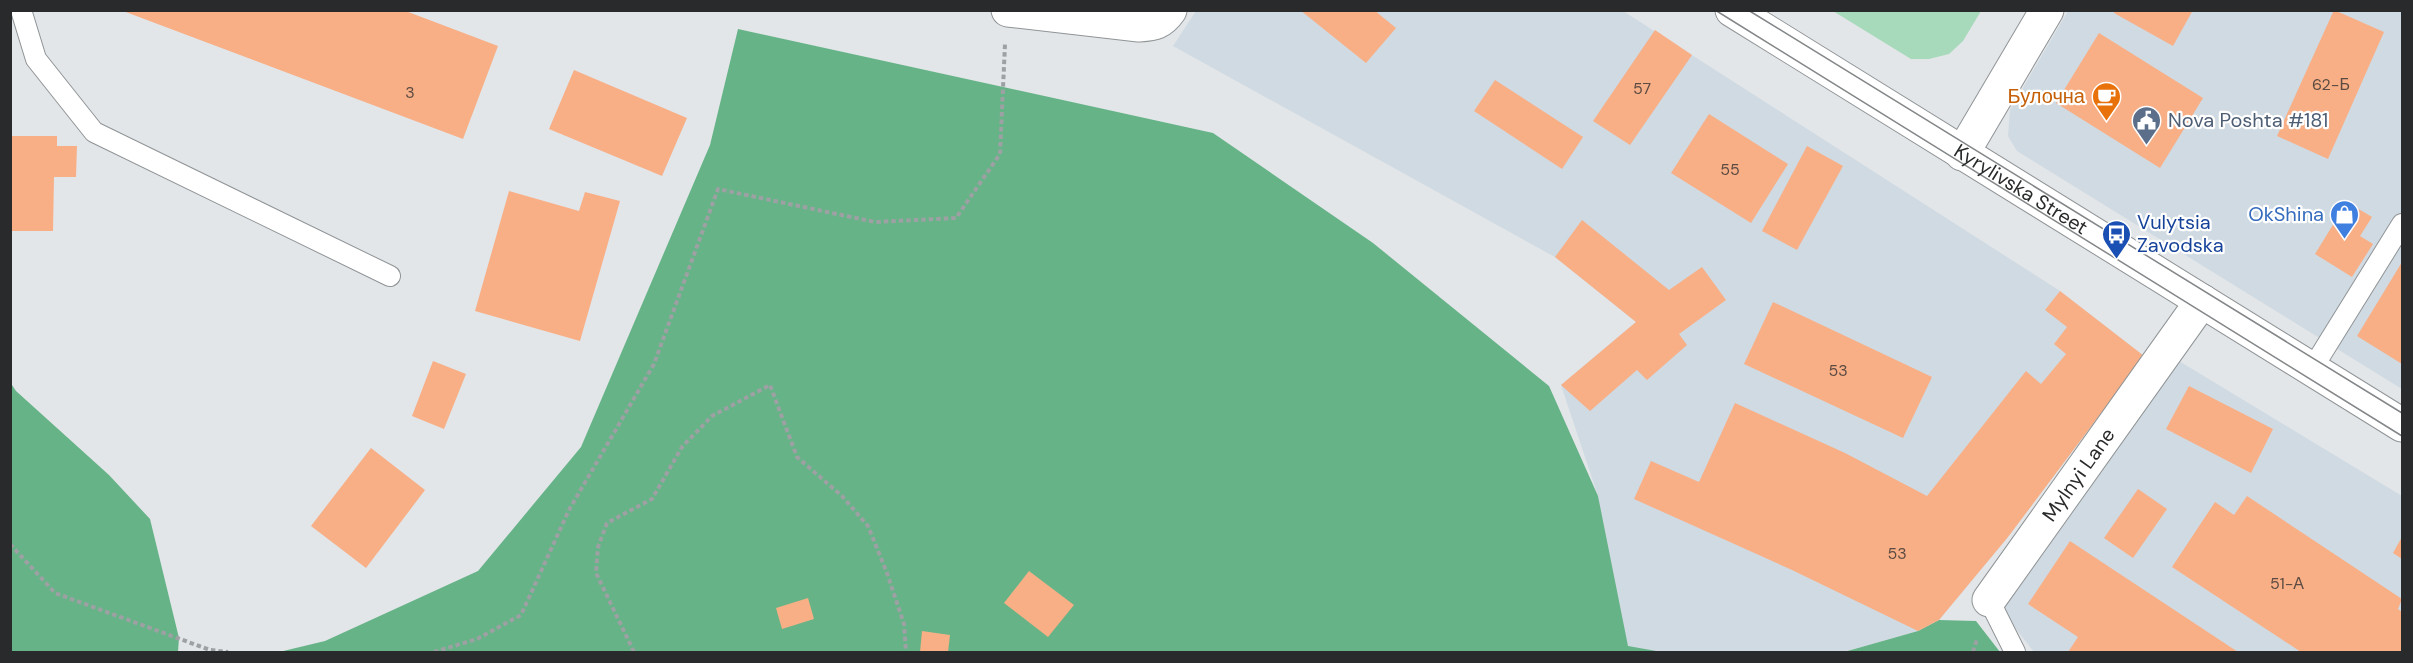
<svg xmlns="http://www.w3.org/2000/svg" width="2413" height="663" font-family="'DM Sans',sans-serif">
  <rect width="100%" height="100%" fill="#e2e6e9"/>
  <g fill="#d0dae2">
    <polygon points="1196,11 1623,11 2060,291 2144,356 2008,537 1939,620 1918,631 1844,652 1647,652 1621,648 1598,496 1561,385 1636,322 1555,257 1173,46"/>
    <polygon points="2068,11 2402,11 2402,389 2017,151 2008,136 2010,110"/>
    <polygon points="2174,358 2402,496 2402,652 2034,652 2002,611"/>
  </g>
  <polygon fill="#a7daba" points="1833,11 1981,11 1963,41 1949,54 1929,59 1911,59"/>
  <g fill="#66b387">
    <polygon points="738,29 1213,133 1373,243 1549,386 1598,496 1628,646 1662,652 279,652 325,641 478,571 581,447 710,145"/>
    <polygon points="10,382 16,391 109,475 150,519 179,638 178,652 11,652"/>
    <polygon points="1939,620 1976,621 2000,652 1844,652 1918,631"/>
  </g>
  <g fill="#f8af86">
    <polygon points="403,10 498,46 463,139 123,11"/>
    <polygon points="1300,10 1374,10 1396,28 1366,63"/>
    <polygon points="2116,10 2193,10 2173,46 2114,13"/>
    <polygon points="2334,10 2384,32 2328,159 2277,136"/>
    <polygon points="1655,30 1692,55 1630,145 1593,121"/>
    <polygon points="2099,33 2203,98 2160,168 2056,103"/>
    <polygon points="574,70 687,118 662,176 549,129"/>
    <polygon points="1495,80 1583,137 1562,169 1474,111"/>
    <polygon points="1709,114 1788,164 1751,223 1671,173"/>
    <polygon points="10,136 57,136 57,146 77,146 76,177 54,177 53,231 10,231"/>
    <polygon points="1807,146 1843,166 1797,250 1762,231"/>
    <polygon points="509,191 579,211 585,192 620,201 580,341 475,311"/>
    <polygon points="2347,202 2372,217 2360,236 2373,244 2352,277 2315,254"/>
    <polygon points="1582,220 1669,290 1702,267 1726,300 1679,334 1687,345 1647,380 1637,370 1590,411 1561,385 1636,322 1555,257"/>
    <polygon points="2402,262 2402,364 2357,336"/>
    <polygon points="2060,291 2144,356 2008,537 1939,620 1918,631 1792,570 1634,499 1651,461 1699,482 1735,403 1845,453 1927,496 2026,371 2041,384 2066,354 2054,344 2067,327 2045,310"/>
    <polygon points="1773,302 1932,377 1903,438 1744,364"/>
    <polygon points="433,361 466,374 444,429 412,416"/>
    <polygon points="2189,386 2273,429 2251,473 2166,429"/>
    <polygon points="371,448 425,490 366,568 311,526"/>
    <polygon points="2138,489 2167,509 2133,558 2104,538"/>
    <polygon points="2247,496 2402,599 2398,609 2402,612 2402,652 2301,652 2172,567 2215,502 2234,515"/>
    <polygon points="2402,537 2402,559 2393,553"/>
    <polygon points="2070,541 2238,652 2068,652 2078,637 2028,604"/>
    <polygon points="1029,571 1074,605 1048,637 1004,603"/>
    <polygon points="808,598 814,619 782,629 776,608"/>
    <polygon points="922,631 950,635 948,652 920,652"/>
  </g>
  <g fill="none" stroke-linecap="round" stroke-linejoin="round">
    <defs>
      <g id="lane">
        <polyline points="21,10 36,59 94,132 390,276"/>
        <polyline points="2312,369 2402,224"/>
        <polyline points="1989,600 2015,652"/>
      </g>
      <g id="street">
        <path d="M1008,10L1139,25C1154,24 1161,23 1170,10"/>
        <path id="s1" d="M1989,600L2202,301"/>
      </g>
      <g id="secondary">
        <path id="s2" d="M1732,10L2402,425"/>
        <polyline points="1962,154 2047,10"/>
      </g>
    </defs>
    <use href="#lane" stroke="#909496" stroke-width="22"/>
    <use href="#street" stroke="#909496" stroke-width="35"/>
    <use href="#secondary" stroke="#909496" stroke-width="35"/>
    <g stroke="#9da1a3" stroke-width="4" stroke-dasharray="4.5 3" stroke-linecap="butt">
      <polyline points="10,544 55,593 210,650 228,652"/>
      <polyline points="434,652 477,639 521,615 569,510 654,364 718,189 875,222 956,218 1000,154 1005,44"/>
      <polyline points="634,652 596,573 598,547 607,523 652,499 682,447 712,416 770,385 797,457 842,496 868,526 887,573 904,624 906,652"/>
      <polyline points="1973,652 1977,639"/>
    </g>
    <use href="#lane" stroke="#fff" stroke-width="20"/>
    <use href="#street" stroke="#fff" stroke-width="33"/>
    <use href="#secondary" stroke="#fff" stroke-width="33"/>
    <g stroke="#848789" stroke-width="1.5">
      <polyline points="1715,10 2402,436"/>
      <polyline points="1748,10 2402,413"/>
    </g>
  </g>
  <defs>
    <symbol id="cafe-pin" viewBox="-11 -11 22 30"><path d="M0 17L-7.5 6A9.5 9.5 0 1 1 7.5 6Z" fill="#e8710a" stroke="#fff"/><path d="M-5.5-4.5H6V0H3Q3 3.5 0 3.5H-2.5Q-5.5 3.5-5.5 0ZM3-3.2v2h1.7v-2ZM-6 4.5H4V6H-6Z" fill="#fff"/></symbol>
    <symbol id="civic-pin" viewBox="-11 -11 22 30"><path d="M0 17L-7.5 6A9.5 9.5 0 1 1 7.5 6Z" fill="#5c6f8a" stroke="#fff"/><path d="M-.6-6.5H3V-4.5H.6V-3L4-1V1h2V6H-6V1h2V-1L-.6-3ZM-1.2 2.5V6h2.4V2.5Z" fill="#fff"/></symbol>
    <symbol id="shop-pin" viewBox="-11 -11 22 30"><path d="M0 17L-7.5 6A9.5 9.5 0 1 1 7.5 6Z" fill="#3f7fe0" stroke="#fff"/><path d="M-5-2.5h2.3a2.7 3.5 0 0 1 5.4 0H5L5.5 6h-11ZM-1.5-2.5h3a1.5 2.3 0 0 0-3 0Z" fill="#fff"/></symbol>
    <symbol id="bus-pin" viewBox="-11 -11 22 30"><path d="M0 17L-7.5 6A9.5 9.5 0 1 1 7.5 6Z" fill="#1a4fb4" stroke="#fff"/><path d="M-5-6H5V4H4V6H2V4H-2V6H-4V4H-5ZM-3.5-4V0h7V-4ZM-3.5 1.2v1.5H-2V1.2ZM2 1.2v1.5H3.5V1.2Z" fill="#fff"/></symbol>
  </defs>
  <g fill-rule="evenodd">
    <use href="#cafe-pin" x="2090" y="80" width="33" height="45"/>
    <use href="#civic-pin" x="2130" y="104" width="33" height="45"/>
    <use href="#shop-pin" x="2328" y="198" width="33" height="45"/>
    <use href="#bus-pin" x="2100" y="218" width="33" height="45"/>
  </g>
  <g text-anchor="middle" stroke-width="4.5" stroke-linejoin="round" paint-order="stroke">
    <g font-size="16" fill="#5c4b42">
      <text x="2331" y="90">62-Б</text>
      <text x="1642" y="94">57</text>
      <text x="410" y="98">3</text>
      <text x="1730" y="175">55</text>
      <text x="1838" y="376">53</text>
      <text x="1897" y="559">53</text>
      <text x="2287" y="589">51-А</text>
    </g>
    <g font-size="20" fill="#c56008" stroke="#fff" text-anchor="end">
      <text x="2085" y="103">Булочна</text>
    </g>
    <g font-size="20" fill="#4e5e75" stroke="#fff" text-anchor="start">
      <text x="2168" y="127">Nova Poshta #181</text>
    </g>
    <g font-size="20" fill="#282a2b" stroke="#fff">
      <text dy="7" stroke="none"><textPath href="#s2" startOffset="340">Kyrylivska Street</textPath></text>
      <text dy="7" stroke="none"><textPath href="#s1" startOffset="154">Mylnyi Lane</textPath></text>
    </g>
    <g font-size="20" fill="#366cbe" stroke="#fff" text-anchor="end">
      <text x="2324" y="221">OkShina</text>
    </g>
    <g font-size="20" fill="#164399" stroke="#fff" text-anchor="start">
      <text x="2137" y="229">Vulytsia<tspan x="2137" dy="23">Zavodska</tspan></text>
    </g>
  </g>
  <rect width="2413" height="663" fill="none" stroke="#282a2b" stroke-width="24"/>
</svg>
